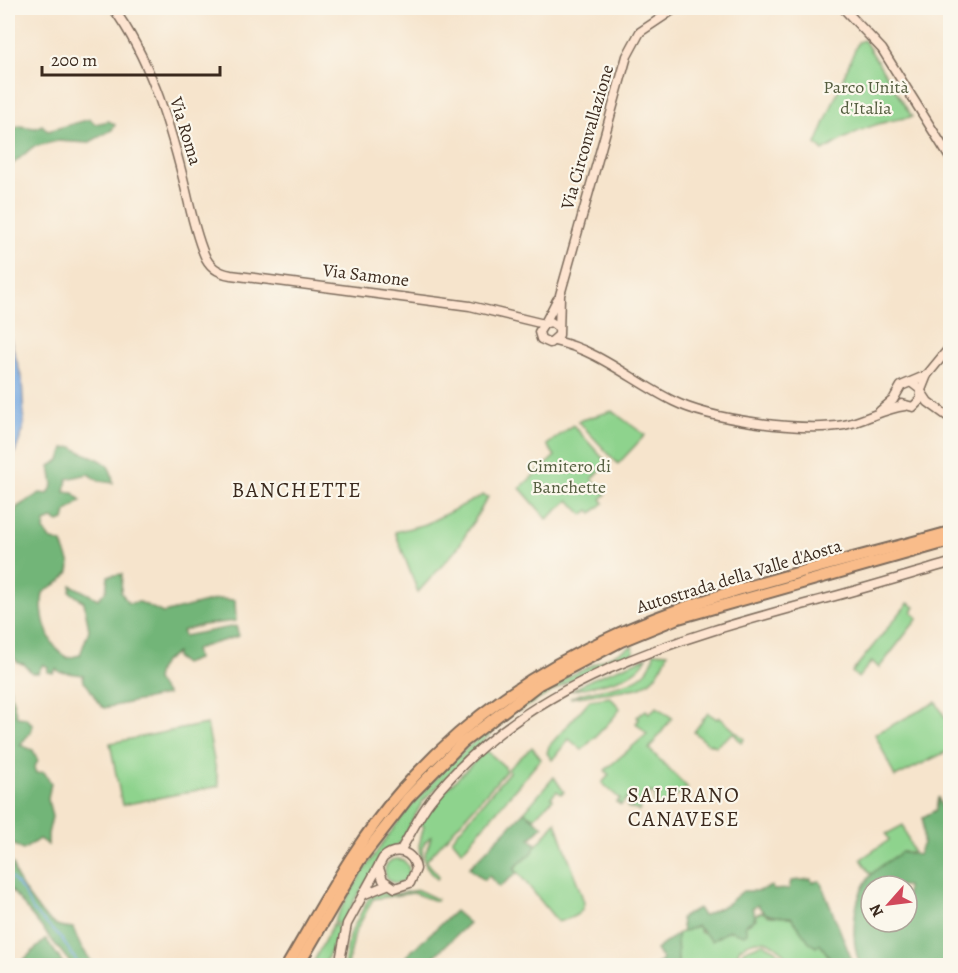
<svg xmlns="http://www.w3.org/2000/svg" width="958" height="973" font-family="Alegreya,serif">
  <rect width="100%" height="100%" fill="#fbf7ec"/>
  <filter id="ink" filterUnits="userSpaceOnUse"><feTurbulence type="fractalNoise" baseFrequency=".0167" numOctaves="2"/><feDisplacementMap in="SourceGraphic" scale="12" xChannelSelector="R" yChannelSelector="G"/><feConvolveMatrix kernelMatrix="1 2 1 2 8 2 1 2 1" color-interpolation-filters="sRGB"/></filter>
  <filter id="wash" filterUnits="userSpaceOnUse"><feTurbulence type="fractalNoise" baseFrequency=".008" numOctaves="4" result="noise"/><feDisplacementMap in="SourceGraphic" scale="24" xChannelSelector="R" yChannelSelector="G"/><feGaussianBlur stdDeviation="1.35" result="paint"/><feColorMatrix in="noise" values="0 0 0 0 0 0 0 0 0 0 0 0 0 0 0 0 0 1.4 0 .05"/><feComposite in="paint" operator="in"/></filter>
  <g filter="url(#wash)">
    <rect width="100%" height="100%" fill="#f6e4cc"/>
    <g fill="#8ed38d" stroke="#647e56" stroke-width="1.5">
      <path d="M864,40L912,117C875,122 855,131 823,151L816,144L858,42Z"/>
      <polygon points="612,411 645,435 618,464 578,421"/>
      <polygon points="573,425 608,464 592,479 606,494 601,499 604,503 592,513 589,510 583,515 569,500 547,519 520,488 555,456 547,445"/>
      <polygon points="483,495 488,497 457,549 418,592 395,532 426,524"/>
      <polygon points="908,603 915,607 912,612 918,618 879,668 872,661 858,678 852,672"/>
      <polygon points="632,646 634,652 568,682 519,711 518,709 561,680"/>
      <path d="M654,652L668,653C662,669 654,682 638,688L570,698C596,684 651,692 654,652Z"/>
      <path d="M647,657C636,682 595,684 571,691L592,679Z"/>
      <path d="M610,697L620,708C620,713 589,743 582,750L569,739L552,760L547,753L549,746L590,700Z"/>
      <polygon points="936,702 950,726 950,750 895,777 875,734"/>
      <polygon points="657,707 672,718 649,749 688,788 662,805 654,804 655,794 650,792 648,800 643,799 639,811 627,807 630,801 627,798 621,805 616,802 620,799 602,783 609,775 605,770 647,734 636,723 639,720 637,717 646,710 649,713"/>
      <path d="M512,713L423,801L401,842L379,857L374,871L355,899L342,926L334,922C376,843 437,763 512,713Z"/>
      <polygon points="708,713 717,719 719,717 744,739 742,743 733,733 716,746 707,743 694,732"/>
      <polygon points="207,724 219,786 122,805 110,743"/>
      <polygon points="532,747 541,759 462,851 452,839 509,772 508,769"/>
      <path d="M486,750L505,767L506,771L426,861L439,876L437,879C415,857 427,857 431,836L424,843L421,860L420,858L419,845L424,826L420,824L434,802Z"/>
      <polygon points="554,777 564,792 561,794 557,791 551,797 553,799 534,818 524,812"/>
      <path d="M556,822L584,902C583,916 570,918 558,922L514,868C531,855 542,838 556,822Z"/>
      <polygon points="903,825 913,852 902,852 871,875 861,859 889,840 886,834"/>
      <circle cx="397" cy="871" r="12"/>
      <polygon points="418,890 437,899 435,901 413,893 373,899 355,933 348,965 344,966 349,936 368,899 378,893 395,894"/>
      <path d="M762,912L769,916L791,917L820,944L835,965H792C779,944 763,932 740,948L733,965H678L677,934L697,925L701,933L736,931L756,919L755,915Z"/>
      <polygon points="333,924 341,929 324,965 312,965"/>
      <polygon points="763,943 776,950 789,965 738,965 743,951"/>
    </g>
    <g fill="#72b578" stroke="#56704b" stroke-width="1.5" fill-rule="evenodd">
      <polygon points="90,119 95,124 109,121 115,125 112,130 88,143 57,141 33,147 8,168 8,132 19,126 36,128 42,125 48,131"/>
      <path d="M73,447C90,460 112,455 113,483L99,481L88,474L67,479L65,492L74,493L81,501L66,512L64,520L59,522L52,519L45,522L44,531L50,539L62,543C64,550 67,555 69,561C74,579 53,584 43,593C39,614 48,648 68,658L80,655L89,630L84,602L70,592L71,585L98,599L106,591L108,576L122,574L121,592L128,603L140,602L163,613L218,599L235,600L236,621L203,625L182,631L184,636L236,626L239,636L195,649L197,659L184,664L176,658V653C164,660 158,666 156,680L167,695L104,708C94,702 93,689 84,682L83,675L60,672L56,669L53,673L47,672L48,667L43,664L38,673H32L24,664L18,663L8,649V531L17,507L40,493L48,494L53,485L50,466L60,460L64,448Z"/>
      <polygon points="8,682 17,717 26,718 33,725 31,732 20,745 33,750 38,761 34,768 36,773 44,772 51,783 48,799 52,817 48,834 48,845 39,839 23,850 8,841"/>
      <path d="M938,797L942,808L950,815V965H860C850,940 852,897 871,875C879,866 892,859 902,852L918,855L923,843V817L936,810ZM871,886H907V922H871Z"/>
      <polygon points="524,812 543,826 530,839 536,844 533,852 514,868 517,873 499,887 489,876 484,880 469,868"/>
      <path d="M8,858L14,866C13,878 39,913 50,921C57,927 65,927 73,928L80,945L94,965H72L8,886Z"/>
      <path d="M811,879L812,882L820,881L854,965H835L820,944L816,947L810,943L791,917C777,916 765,918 758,905L752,908L755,915L754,920L745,925L747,933L744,935L729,930L712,941L697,926L683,932L681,918L698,908L703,916L727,904L743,891H758L772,886L773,890L789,889L791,881Z"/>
      <polygon points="455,911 469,923 425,965 414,965 406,956"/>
      <polygon points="677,934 678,965 656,965 663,960 656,950"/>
      <polygon points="46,939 64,965 18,965"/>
    </g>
    <polygon fill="#74a8e1" stroke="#586980" stroke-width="1.5" points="8,331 22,379 24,418 23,431 8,471"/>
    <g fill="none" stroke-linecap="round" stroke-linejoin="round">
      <polyline stroke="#74a8e1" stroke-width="1.5" points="8,874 22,890 34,912 61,938 80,966"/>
    </g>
  </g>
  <g filter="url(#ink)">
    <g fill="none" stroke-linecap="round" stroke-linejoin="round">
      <defs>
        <g id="secondary">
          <path d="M113,8C149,57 168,119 183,178C189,203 194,230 204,254C209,267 218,273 231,275L470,306L544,324"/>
          <polyline points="843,8 882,49 950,158"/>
          <polyline points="545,323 557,300"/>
          <polyline points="558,327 551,322 544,324 539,332 541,339 550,343 559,335 560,295 627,56 640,32 676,8"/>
          <path d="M555,341C598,350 634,382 673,401C711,420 802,432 844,425C865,421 884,408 905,406"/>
          <polyline points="921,390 927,375 950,347"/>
          <polyline points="922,393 928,402 950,418"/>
          <polyline points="902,404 913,407 921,399 921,390 912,383"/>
          <polyline points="880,411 893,400 901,386 927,375"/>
          <path d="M400,851C411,834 419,815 431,800C528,678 680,638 824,599C866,588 908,575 950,563"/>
          <polyline points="365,894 387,885"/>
          <path d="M339,966L347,924L383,858C396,846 413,851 416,869L410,883L395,888L383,880L379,868"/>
        </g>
        <g id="highway">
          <path d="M287,966C323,905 355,843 401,791C552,619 742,590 950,532"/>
          <polyline points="298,966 359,861 408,798 462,743 539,684 621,641 675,619 950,541"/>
        </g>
      </defs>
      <use href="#secondary" stroke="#7c6b5b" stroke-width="11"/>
      <use href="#highway" stroke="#7c6b5b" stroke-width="14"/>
      <use href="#secondary" stroke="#fde4d0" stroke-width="8"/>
      <use href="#highway" stroke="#f9bc8a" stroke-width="10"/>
    </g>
  </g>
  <g text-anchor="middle" stroke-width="4.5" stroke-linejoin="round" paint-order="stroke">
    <g font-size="18" fill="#545d3f" stroke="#fbf7ec">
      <text x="866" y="93">Parco Unità<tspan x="866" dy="21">d'Italia</tspan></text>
      <text x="569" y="472">Cimitero di<tspan x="569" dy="21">Banchette</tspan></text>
    </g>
    <g font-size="18" fill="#3b2a1e" stroke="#fbf7ec">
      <text transform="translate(186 131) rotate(73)" y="6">Via Roma</text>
      <text transform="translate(587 137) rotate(-74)" y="6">Via Circonvallazione</text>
      <text transform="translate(366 275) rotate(7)" y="6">Via Samone</text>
      <text transform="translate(739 576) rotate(-17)" y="6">Autostrada della Valle d'Aosta</text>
    </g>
    <g font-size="21" letter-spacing="1.5" fill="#3b2a1e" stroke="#fbf7ec">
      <text x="297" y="497">BANCHETTE</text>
      <text x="684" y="802">SALERANO<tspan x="684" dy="24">CANAVESE</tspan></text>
    </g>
  </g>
  <rect width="958" height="973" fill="none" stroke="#fbf7ec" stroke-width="30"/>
  <g transform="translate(889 904) rotate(242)"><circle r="28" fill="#fbf7ec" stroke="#aea59a" stroke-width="1.5"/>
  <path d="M0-4.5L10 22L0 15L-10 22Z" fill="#d1495b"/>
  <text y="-9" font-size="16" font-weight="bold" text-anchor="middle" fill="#3b2a1e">N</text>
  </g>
  <path d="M42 66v9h178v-9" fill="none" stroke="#3b2a1e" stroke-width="3"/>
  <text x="51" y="66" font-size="18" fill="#3b2a1e" stroke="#fbf7ec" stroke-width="4.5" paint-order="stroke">200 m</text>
</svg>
